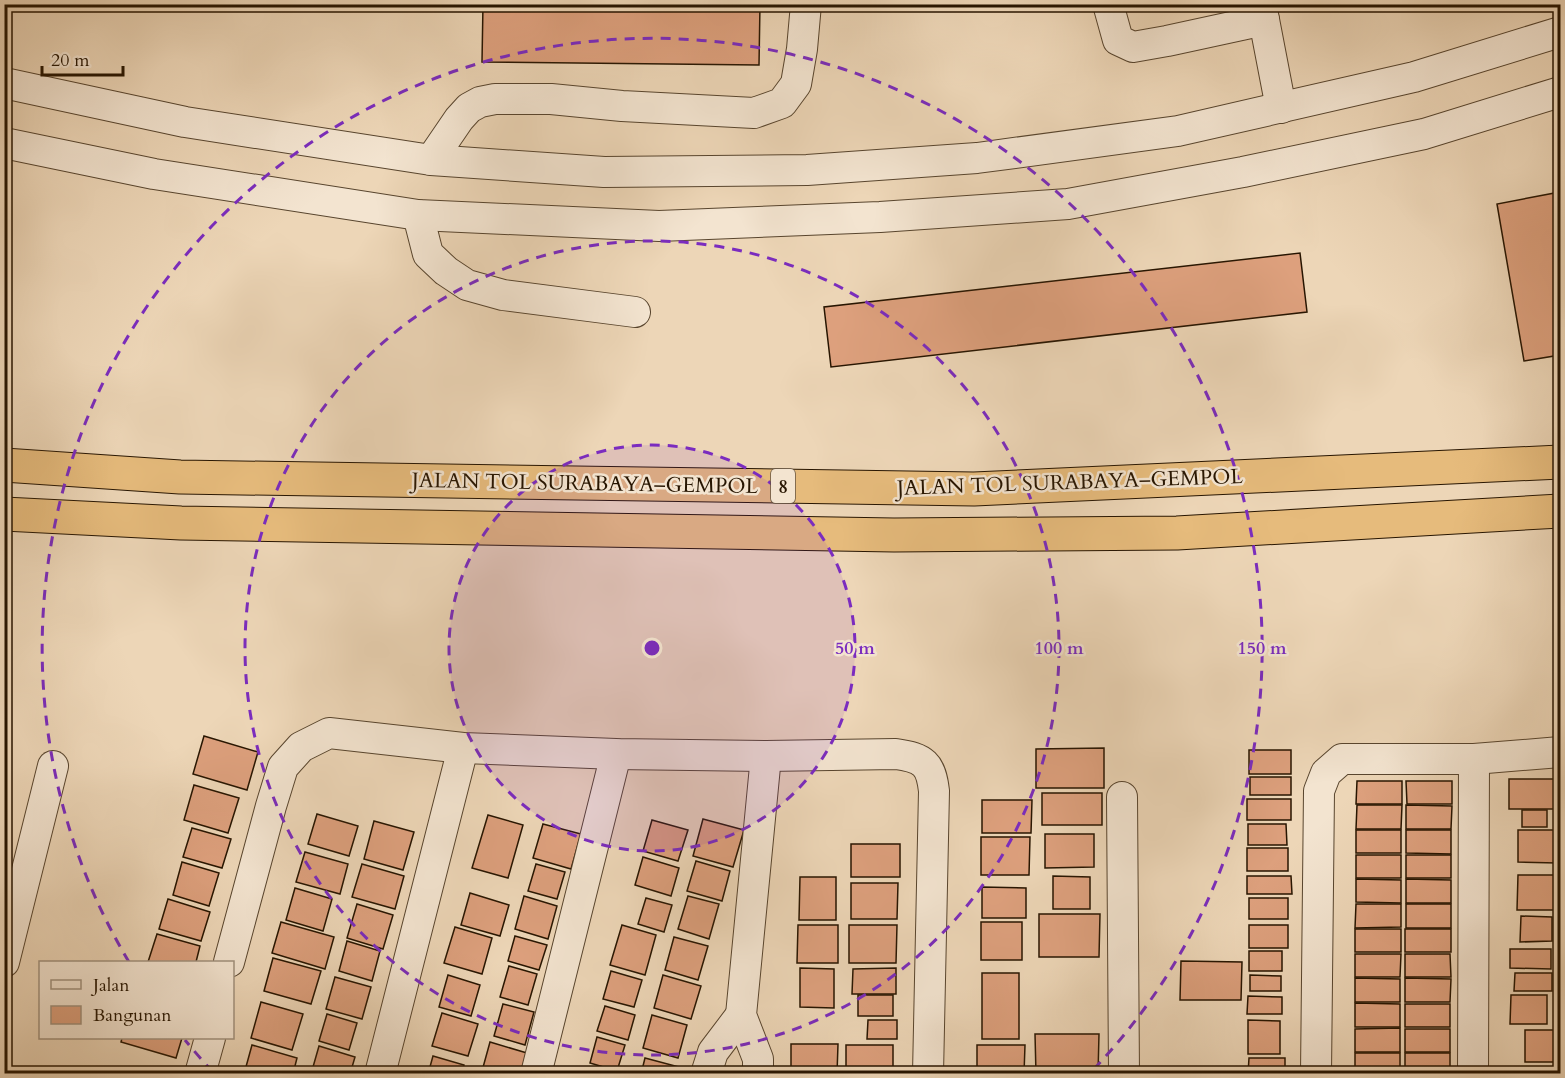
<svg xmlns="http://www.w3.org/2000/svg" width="1565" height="1078" font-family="Cardo,serif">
  <rect width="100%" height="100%" fill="#edd6b7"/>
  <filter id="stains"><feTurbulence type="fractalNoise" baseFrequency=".00333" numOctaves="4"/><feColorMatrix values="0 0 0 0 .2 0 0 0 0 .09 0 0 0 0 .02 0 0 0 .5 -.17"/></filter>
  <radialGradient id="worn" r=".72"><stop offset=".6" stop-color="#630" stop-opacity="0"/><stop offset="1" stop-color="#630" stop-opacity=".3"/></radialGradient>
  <g fill="#dda07d" stroke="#271501" stroke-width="1.5">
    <polygon points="483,4 760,4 759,65 482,62"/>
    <polygon points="1560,192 1560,355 1524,361 1497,204"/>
    <polygon points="1300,253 1307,312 831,367 824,307"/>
    <polygon points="204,736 258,752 247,790 193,774"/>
    <polygon points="1104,748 1104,788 1036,788 1036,749"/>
    <rect x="1249" y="750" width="42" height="24"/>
    <polygon points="4,762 11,764 4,789"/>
    <rect x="1250" y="777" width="41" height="18"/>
    <polygon points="1509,779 1559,779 1558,809 1509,809"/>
    <polygon points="1357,781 1402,781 1402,804 1356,804"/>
    <polygon points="1406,781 1452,781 1452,804 1407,804"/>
    <polygon points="194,785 239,798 228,833 184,820"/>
    <rect x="1042" y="793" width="60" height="32"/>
    <rect x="1247" y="799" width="44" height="21"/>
    <polygon points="982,800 1032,800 1031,833 982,833"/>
    <polygon points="1357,805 1402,805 1401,829 1356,829"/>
    <polygon points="1406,805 1452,806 1451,829 1406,829"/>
    <rect x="1522" y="810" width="25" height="17"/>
    <polygon points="317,814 358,826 349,856 308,844"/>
    <polygon points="488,815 523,825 508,878 472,868"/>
    <polygon points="703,819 744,830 733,867 693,856"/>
    <polygon points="652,820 688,830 678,861 643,851"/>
    <polygon points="374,821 414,832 403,870 364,859"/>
    <polygon points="543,824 581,834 571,869 533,858"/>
    <polygon points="1248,824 1286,824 1287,845 1248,845"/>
    <polygon points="192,828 231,839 222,868 183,857"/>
    <rect x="1356" y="830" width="45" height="23"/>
    <polygon points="1406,830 1451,830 1451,854 1406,853"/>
    <polygon points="1518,830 1557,830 1557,863 1518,862"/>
    <polygon points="1045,834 1094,834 1094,867 1045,868"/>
    <polygon points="981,837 1030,837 1029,875 981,875"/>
    <rect x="851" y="844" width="49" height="33"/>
    <rect x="1247" y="848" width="41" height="23"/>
    <polygon points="305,852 348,864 340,894 296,882"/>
    <rect x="1356" y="855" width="45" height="23"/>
    <rect x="1406" y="855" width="45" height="23"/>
    <polygon points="643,857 679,868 671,896 635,885"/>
    <polygon points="696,861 730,871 722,901 687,891"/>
    <polygon points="182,862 219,873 209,906 173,895"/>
    <polygon points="362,864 404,876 395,909 352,897"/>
    <polygon points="536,864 565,872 557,899 528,891"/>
    <polygon points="1518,875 1558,875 1558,910 1517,910"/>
    <polygon points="1053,876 1090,877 1090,909 1053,909"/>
    <polygon points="1247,876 1291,876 1292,894 1247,894"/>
    <polygon points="800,877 836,877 836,920 799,920"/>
    <polygon points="1356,879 1401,880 1401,903 1356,902"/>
    <polygon points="1406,879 1451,880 1451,903 1406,903"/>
    <polygon points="851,883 898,883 897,919 851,919"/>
    <polygon points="982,887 1026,888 1026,918 982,918"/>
    <polygon points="295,888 332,899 323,931 286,920"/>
    <polygon points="470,893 509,905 500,936 461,925"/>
    <polygon points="524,896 557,906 548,939 515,929"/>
    <polygon points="688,896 719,904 709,939 678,929"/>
    <polygon points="646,898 672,905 664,932 638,924"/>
    <rect x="1249" y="898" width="39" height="21"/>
    <polygon points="168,899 210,912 201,941 159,929"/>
    <polygon points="357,904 393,915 383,949 347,938"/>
    <polygon points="1356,904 1401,904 1401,927 1355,928"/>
    <rect x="1406" y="904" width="45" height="24"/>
    <polygon points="1039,914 1100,914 1099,957 1039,957"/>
    <polygon points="1521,916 1552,917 1552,941 1520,942"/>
    <polygon points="281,922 334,937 325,969 272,953"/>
    <rect x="981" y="922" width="41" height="38"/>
    <polygon points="622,925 656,935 645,975 610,965"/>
    <polygon points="798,925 838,925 838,963 797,963"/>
    <polygon points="849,925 897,925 896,963 849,963"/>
    <rect x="1249" y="925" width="39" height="23"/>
    <polygon points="455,927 492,938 482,974 444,963"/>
    <rect x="1355" y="929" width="46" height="23"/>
    <rect x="1405" y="929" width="46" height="23"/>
    <polygon points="157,934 200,946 196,962 148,962"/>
    <polygon points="515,936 547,945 539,970 508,961"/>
    <polygon points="674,937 708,946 698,980 665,970"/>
    <polygon points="347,941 380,951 372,981 339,971"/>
    <polygon points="1510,949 1551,949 1551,969 1510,968"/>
    <rect x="1249" y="951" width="33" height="20"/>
    <polygon points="1355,954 1401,954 1400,977 1355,977"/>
    <polygon points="1405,954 1450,954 1451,977 1405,977"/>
    <polygon points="273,958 321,971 311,1004 264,991"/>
    <polygon points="1181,961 1242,962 1241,1000 1180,1000"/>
    <polygon points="509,966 537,974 528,1005 500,997"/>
    <polygon points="800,968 834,969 834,1008 800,1007"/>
    <polygon points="896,968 896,994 852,994 853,969"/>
    <polygon points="611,971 642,980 634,1007 603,999"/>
    <rect x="982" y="973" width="37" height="66"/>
    <polygon points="1515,973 1552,973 1552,991 1514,991"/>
    <polygon points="448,975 480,985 471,1016 439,1007"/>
    <polygon points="663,975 701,986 691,1019 654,1008"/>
    <polygon points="1250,975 1281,976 1281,991 1250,991"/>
    <polygon points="335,977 371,987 362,1019 326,1009"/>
    <polygon points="1355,978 1400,979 1400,1002 1355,1002"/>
    <polygon points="1405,978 1451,979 1450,1002 1405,1002"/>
    <rect x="858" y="995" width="35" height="21"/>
    <polygon points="1511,995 1547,995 1547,1024 1510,1024"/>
    <polygon points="1248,996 1282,997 1282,1014 1247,1014"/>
    <polygon points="261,1002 303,1014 292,1050 251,1038"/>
    <polygon points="1355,1003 1400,1004 1400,1027 1355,1027"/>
    <polygon points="503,1004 534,1012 525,1045 494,1036"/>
    <rect x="1405" y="1004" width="45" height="23"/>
    <polygon points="605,1006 635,1015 628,1040 597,1031"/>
    <polygon points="442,1013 478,1024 468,1056 432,1046"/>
    <polygon points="327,1014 357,1023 349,1050 319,1041"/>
    <polygon points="652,1015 687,1025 678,1058 643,1048"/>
    <polygon points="868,1020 897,1020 897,1039 867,1039"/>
    <polygon points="1248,1020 1280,1021 1280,1054 1248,1054"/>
    <polygon points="1400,1028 1400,1052 1355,1052 1355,1029"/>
    <rect x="1405" y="1029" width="45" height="23"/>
    <polygon points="1525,1030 1558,1030 1557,1062 1525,1062"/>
    <polygon points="1035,1034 1099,1034 1098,1074 1036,1074"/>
    <polygon points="597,1037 625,1045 617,1071 590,1063"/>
    <polygon points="122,1038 182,1038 176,1058 121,1042"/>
    <polygon points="490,1042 527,1053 521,1074 491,1074 482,1071"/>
    <polygon points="791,1044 838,1044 837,1074 791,1074"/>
    <polygon points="252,1045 297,1058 293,1074 244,1074"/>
    <rect x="846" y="1045" width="47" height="29"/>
    <polygon points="977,1045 1025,1045 1024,1074 977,1074"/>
    <polygon points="319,1046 355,1057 350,1074 336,1074 313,1067"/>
    <rect x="1355" y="1053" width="45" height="21"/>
    <rect x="1405" y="1053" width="45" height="21"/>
    <polygon points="433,1056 464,1065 462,1074 428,1074"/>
    <polygon points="645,1058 679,1067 677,1074 641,1074"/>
    <polygon points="1249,1058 1285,1058 1285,1074 1248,1074"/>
    <rect x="1516" y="1071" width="38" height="3"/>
  </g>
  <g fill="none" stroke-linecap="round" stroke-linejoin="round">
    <defs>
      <g id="minor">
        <polyline points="1108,4 1118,40 1133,47 1167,41 1264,20"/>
        <polyline points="1261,4 1281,108"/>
        <polyline points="4,83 185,122 431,160 604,172 807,170 977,158 1178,131 1414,77 1560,32"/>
        <polyline points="4,143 154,174 418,215 659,226 880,217 1068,204 1243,172 1424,134 1560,92"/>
        <polyline points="431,160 459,119 469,108 480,102 495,99 551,99 622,106 754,113 782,103 796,84 802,49 806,4"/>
        <polyline points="418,215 428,254 446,271 467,285 503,295 635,312"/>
        <polyline points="1122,797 1124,1074"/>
        <polyline points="4,962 53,766"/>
        <path d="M229,962L271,806L283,767L301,747L329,733L463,748L616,754L766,756L896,754C924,758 931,764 934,791L928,1074"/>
        <polyline points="200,1074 210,1038"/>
        <polyline points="380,1074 463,748"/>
        <polyline points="536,1074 616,754"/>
        <polyline points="706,1074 713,1052 741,1015"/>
        <polyline points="758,1074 758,1059 741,1015 766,756"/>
        <polyline points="1316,1074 1319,791 1326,773 1342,759 1474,759 1560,752"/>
        <polyline points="1473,1074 1474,759"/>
      </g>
      <g id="highway">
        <polyline points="4,465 180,477 974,489 1560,462"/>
        <polyline points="4,514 181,523 894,535 1177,533 1560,511"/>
      </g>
    </defs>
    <use href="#minor" stroke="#58452e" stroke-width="32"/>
    <use href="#highway" stroke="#271501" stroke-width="35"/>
    <use href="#minor" stroke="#f3e4d0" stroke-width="30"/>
    <use href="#highway" stroke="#e6bb7c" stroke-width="33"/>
  </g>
  <circle cx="652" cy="648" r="203" fill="#7b2cbf" fill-opacity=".12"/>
  <g fill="none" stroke="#7b2cbf" stroke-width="3" stroke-dasharray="10 8">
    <circle cx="652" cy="648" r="203"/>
    <circle cx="652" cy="648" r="407"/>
    <path d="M213 1072A610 610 0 0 1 185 1040M129 962A610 610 0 1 1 1091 1072"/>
  </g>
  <g text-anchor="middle" stroke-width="5" stroke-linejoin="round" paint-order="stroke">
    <rect fill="#f3e4d0" stroke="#64533f" stroke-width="1.5" x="771" y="469" width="24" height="34" rx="4.5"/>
    <g font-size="20" font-weight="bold" fill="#271501">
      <text x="783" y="493">8</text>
    </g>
    <g font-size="21" fill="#271501" stroke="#f3e4d0">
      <text transform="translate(1070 482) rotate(-2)" y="7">JALAN TOL SURABAYA–GEMPOL</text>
      <text transform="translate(585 483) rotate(1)" y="7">JALAN TOL SURABAYA–GEMPOL</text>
    </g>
  </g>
  <circle cx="652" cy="648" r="9" fill="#7b2cbf" stroke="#f3e4d0" stroke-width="3"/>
  <g font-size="18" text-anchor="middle" font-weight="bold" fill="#7b2cbf" stroke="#f3e4d0" stroke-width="5" stroke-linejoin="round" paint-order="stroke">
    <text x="855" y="654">50 m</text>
    <text x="1059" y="654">100 m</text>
    <text x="1262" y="654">150 m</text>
  </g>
  <rect width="1565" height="1078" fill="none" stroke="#edd6b7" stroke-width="24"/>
  <rect x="6" y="6" width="1553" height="1066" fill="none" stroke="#271501" stroke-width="3"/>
  <rect x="12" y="12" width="1541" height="1054" fill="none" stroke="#271501" stroke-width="1.5"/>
  <rect x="39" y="961" width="195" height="78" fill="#f3e4d0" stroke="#a1917d" stroke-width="1.5"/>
  <rect x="51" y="980" width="30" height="9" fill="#f3e4d0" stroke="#a1917d" stroke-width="1.5"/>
  <text x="93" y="991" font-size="18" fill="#271501">Jalan</text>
  <rect x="51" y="1006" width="30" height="18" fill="#dda07d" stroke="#a1917d" stroke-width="1.5"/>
  <text x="93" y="1021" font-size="18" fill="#271501">Bangunan</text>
  <path d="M42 66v9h81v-9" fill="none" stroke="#271501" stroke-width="3"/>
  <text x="51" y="66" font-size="18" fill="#271501" stroke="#f3e4d0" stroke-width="4.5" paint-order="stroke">20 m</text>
  <rect width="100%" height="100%" filter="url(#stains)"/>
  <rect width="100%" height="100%" fill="url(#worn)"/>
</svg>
